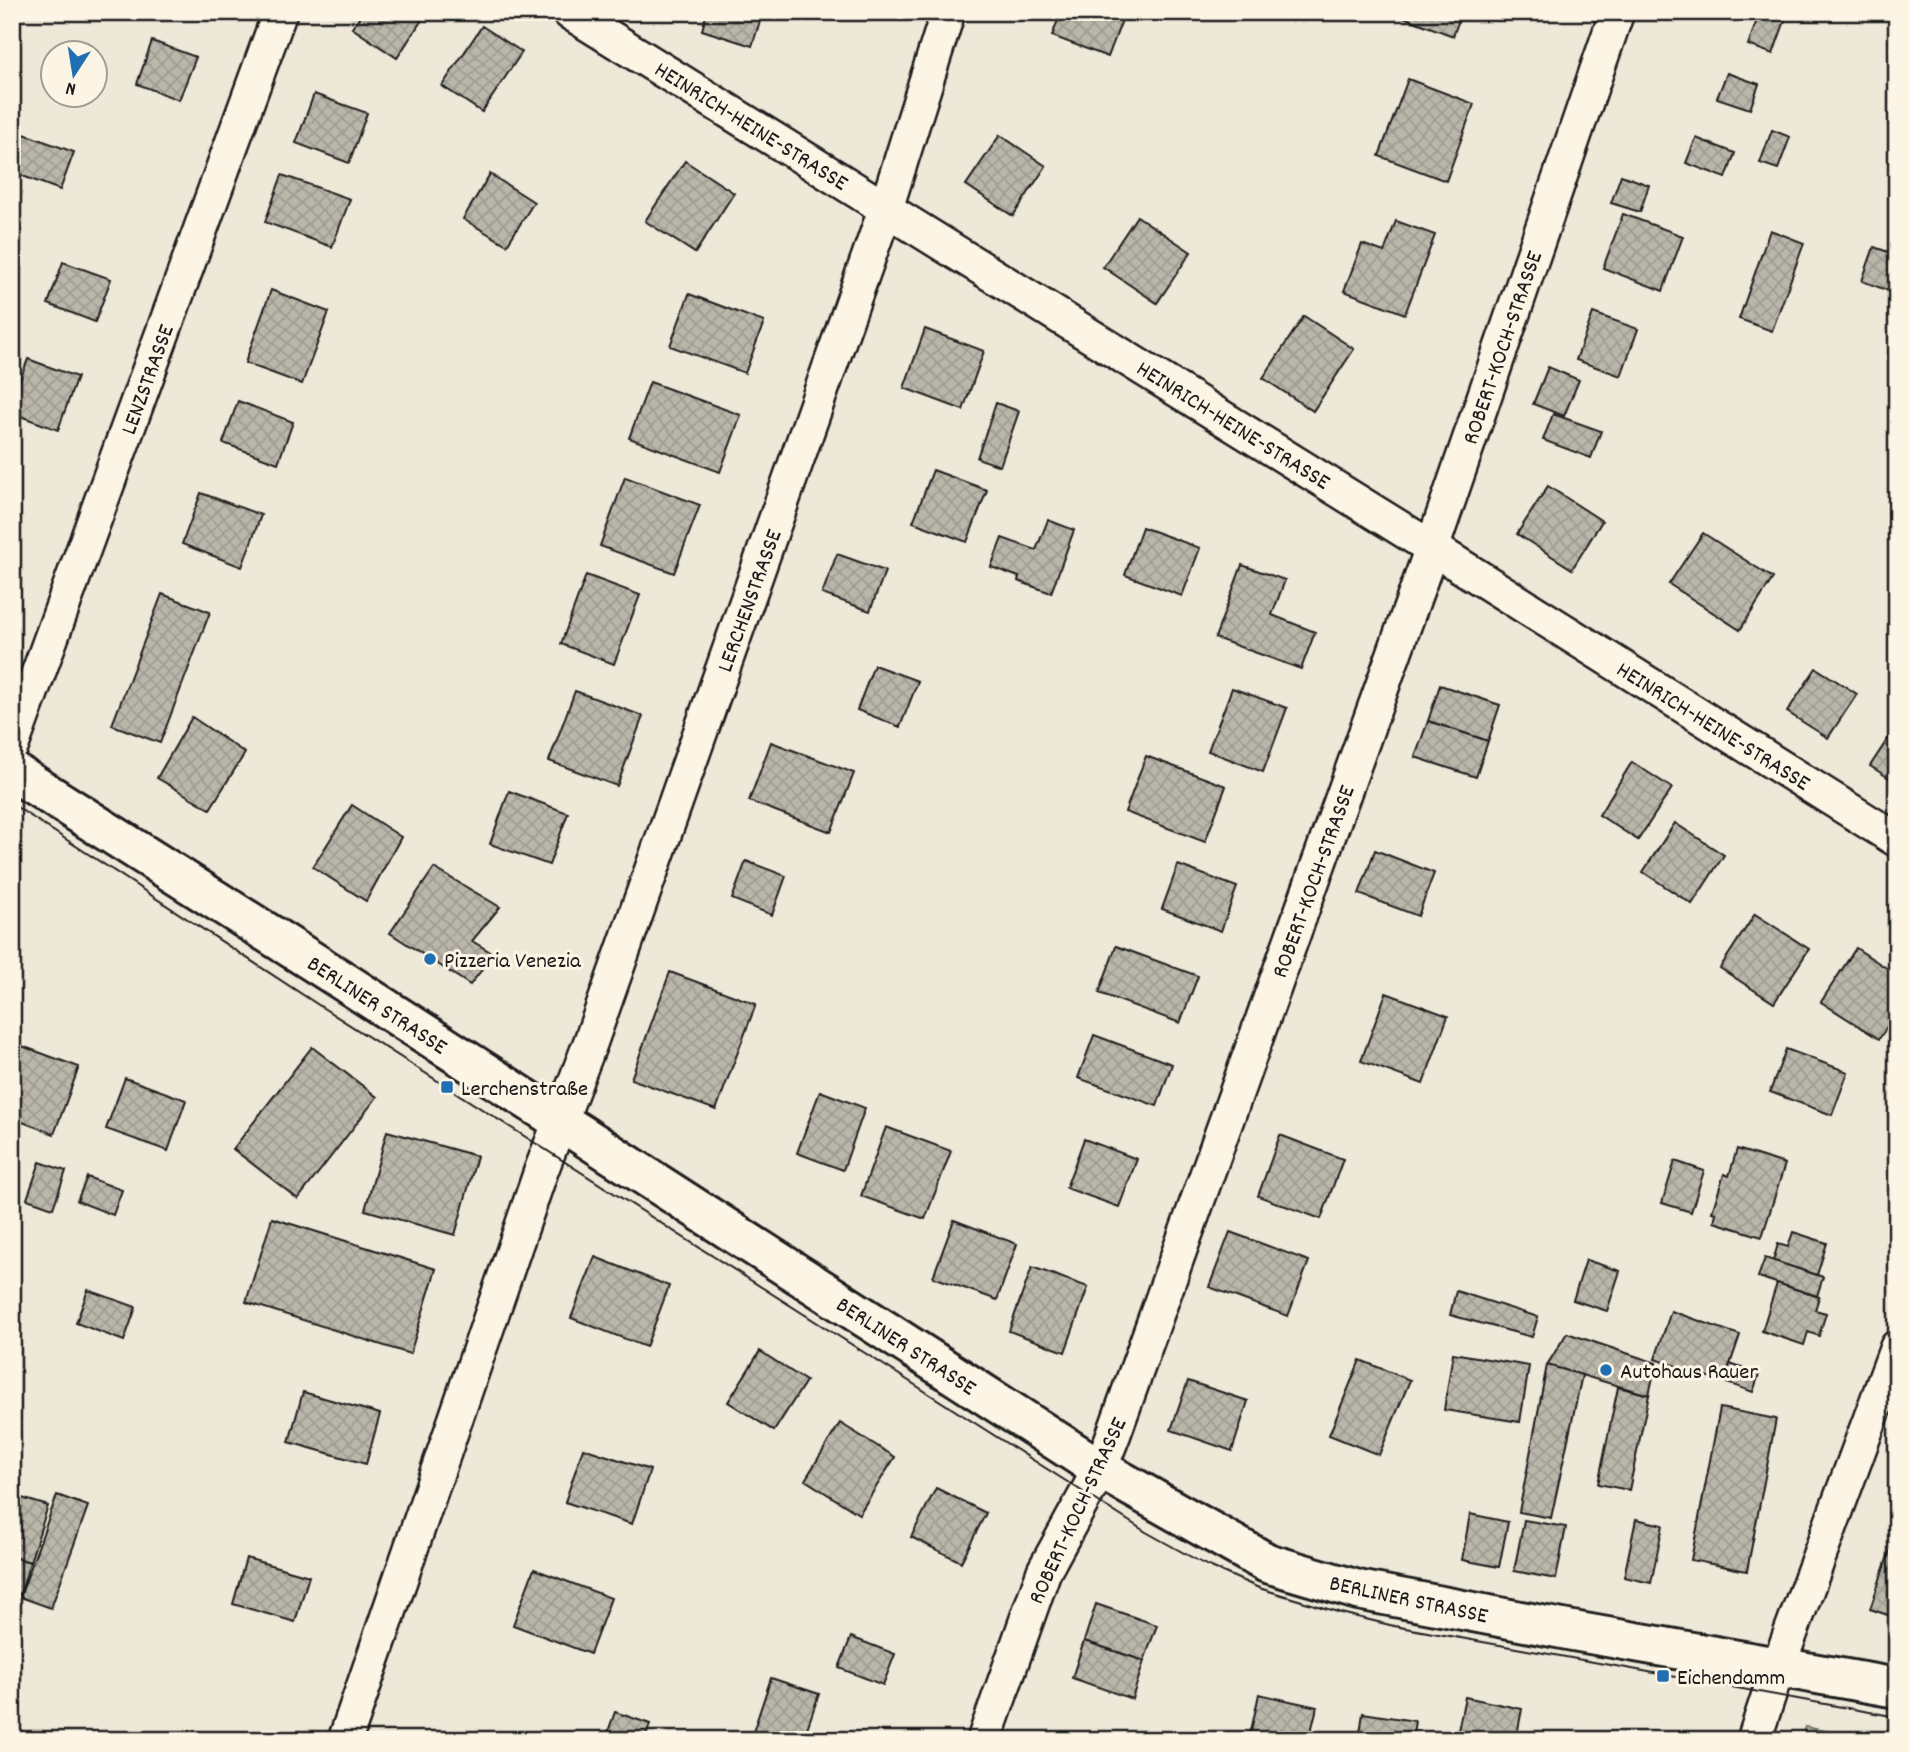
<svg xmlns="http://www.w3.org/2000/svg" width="1909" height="1752" font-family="Dekko,sans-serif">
  <defs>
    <pattern id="forest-firs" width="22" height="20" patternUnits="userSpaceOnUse" patternTransform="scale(1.75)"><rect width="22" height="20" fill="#cfcabd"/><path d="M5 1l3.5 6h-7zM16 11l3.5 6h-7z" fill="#b1ada2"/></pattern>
    <pattern id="building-cross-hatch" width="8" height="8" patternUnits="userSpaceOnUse" patternTransform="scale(1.75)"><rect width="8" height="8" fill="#bab6aa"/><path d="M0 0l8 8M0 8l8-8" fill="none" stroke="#9f9c92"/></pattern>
  </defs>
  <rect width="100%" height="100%" fill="#eee8d9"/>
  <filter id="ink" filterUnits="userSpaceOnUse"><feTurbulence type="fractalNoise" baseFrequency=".0143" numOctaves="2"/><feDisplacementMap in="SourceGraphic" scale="14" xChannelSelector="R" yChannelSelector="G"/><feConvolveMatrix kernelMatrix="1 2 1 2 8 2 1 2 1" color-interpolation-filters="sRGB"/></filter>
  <g filter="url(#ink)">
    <polygon fill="url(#forest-firs)" stroke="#76736c" stroke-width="2" points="1805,1727 1871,1740 1800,1740"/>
    <g fill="url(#building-cross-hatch)" stroke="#1c1c1c" stroke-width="2">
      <polygon points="363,12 427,12 397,58 352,28"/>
      <polygon points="707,12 763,12 752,46 702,30"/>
      <polygon points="1061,12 1125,12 1108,57 1052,36"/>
      <polygon points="1390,12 1462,12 1453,36"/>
      <polygon points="1760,12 1788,12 1773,54 1748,45"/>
      <polygon points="482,26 522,52 482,112 442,86"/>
      <polygon points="152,41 196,57 179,100 137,84"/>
      <polygon points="1727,73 1759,84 1750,109 1717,98"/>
      <polygon points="1408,79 1474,104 1446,181 1379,156"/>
      <polygon points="314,94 367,113 349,163 296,143"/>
      <polygon points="1772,130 1790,137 1778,169 1760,163"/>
      <polygon points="24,134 74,152 60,190 12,172 12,165"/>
      <polygon points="1000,135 1046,166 1013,216 966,185"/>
      <polygon points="1696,138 1735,153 1726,178 1686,163"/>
      <polygon points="685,161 734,193 695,253 645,221"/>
      <polygon points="490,174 534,202 507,245 463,219"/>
      <polygon points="282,175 350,199 332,247 265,222"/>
      <polygon points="1621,175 1649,185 1640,212 1611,203"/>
      <polygon points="1623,214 1683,236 1663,291 1603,268"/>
      <polygon points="1137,216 1191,252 1157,303 1103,267"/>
      <polygon points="1396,221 1435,235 1405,314 1344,291 1362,244 1384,252"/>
      <polygon points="1770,230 1804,243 1772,331 1739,319"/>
      <polygon points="1874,247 1897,255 1897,294 1862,281"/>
      <polygon points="63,262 111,279 95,322 48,304"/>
      <polygon points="271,290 329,312 302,384 245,363"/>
      <polygon points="689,294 764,322 745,373 670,346"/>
      <polygon points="1593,313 1638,329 1621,376 1576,360"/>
      <polygon points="1304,316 1354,349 1313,411 1263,378"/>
      <polygon points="925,329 984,351 963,410 904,388"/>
      <polygon points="28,359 77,377 58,430 12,413 12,401"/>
      <polygon points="1548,367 1579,380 1564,416 1533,404"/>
      <polygon points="650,382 741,415 720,472 629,438"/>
      <polygon points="238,401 293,422 278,463 223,443"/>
      <polygon points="996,403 1019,411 1000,466 977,458"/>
      <polygon points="1553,414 1601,431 1591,458 1543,440"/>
      <polygon points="933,470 987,490 967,542 913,522"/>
      <polygon points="625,477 700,505 674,573 600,546"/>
      <polygon points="1548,486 1602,521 1572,569 1517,534"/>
      <polygon points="201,493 261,515 242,567 182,544"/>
      <polygon points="1048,520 1074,530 1051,593 1018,581 1019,577 991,567 1002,538 1036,550"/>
      <polygon points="1142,527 1200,548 1182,596 1125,575"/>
      <polygon points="1703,533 1773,578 1740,630 1669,584"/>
      <polygon points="837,554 885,571 870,611 822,594"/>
      <polygon points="1242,565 1285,580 1272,615 1315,632 1301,669 1215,638"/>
      <polygon points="586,575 640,595 614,664 561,644"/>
      <polygon points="162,594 210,612 160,743 112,725"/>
      <polygon points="874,665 918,681 900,727 857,710"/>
      <polygon points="1816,668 1857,694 1828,738 1787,712"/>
      <polygon points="1440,685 1500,705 1488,741 1428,721"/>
      <polygon points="1232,688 1287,708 1263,772 1208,751"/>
      <polygon points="575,691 643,716 617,786 549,761"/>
      <polygon points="192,717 245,753 210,809 157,778"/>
      <polygon points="1428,721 1488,741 1476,777 1415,757"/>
      <polygon points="1897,725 1897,783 1870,766"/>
      <polygon points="771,742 854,773 831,832 749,801"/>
      <polygon points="1146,756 1226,786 1205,842 1125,812"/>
      <polygon points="1632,762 1672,788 1638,840 1599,815"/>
      <polygon points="509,791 568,813 549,865 490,844"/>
      <polygon points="352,805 401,837 366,901 313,867"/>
      <polygon points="1675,823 1724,855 1692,904 1643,872"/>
      <polygon points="1375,850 1434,873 1418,916 1359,894"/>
      <polygon points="746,861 786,876 772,915 732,899"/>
      <polygon points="1178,865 1237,887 1221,931 1162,909"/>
      <polygon points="434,868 500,907 472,941 494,954 470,985 390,933"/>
      <polygon points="1755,914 1809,949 1774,1003 1720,968"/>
      <polygon points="1116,946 1198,976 1180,1023 1099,993"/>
      <polygon points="1856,948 1897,975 1897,1012 1879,1039 1821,1002"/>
      <polygon points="670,972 756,1004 716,1110 631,1079"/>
      <polygon points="1386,993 1448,1016 1423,1084 1361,1061"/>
      <polygon points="1094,1035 1172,1064 1157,1106 1078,1078"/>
      <polygon points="22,1046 79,1067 54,1134 12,1118 12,1072"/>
      <polygon points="312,1047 377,1097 298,1199 233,1149"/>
      <polygon points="1786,1049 1848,1072 1832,1115 1770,1092"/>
      <polygon points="125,1078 186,1100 168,1151 106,1129"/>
      <polygon points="820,1091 865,1108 843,1170 797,1153"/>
      <polygon points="886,1127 951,1151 925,1219 861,1196"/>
      <polygon points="387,1131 477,1156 455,1235 365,1210"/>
      <polygon points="1280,1135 1343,1159 1321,1219 1258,1196"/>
      <polygon points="1084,1139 1137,1159 1119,1207 1066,1188"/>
      <polygon points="1737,1149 1785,1164 1762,1237 1714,1222 1716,1213 1712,1212 1724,1174 1729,1176"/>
      <polygon points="1675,1161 1704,1171 1691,1212 1662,1203"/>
      <polygon points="40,1162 66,1171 53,1208 27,1199"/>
      <polygon points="87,1177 122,1190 113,1215 77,1201"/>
      <polygon points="272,1218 436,1269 410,1354 246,1302"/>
      <polygon points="954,1220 1017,1244 997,1300 933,1277"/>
      <polygon points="1230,1232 1309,1261 1288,1316 1209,1287"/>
      <polygon points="1793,1232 1827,1243 1817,1275 1773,1261 1778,1244 1788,1247"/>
      <polygon points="595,1257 669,1286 646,1347 571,1318"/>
      <polygon points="1765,1258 1823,1277 1817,1296 1758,1277"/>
      <polygon points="1586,1260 1620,1271 1607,1311 1573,1300"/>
      <polygon points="1032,1267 1088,1287 1065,1352 1009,1331"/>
      <polygon points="1777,1283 1819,1297 1815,1310 1826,1313 1819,1336 1808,1332 1804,1345 1762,1331"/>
      <polygon points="88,1290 136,1307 124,1341 76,1323"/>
      <polygon points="1456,1291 1538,1317 1532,1337 1450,1315"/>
      <polygon points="1671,1311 1740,1335 1724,1382 1655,1359"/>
      <polygon points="1567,1333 1656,1363 1649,1395 1547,1365"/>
      <polygon points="760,1351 806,1381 774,1431 728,1402"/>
      <polygon points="1453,1353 1529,1366 1520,1422 1444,1410"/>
      <polygon points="1360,1360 1410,1380 1379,1455 1329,1435"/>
      <polygon points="1730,1364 1759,1374 1753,1392 1724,1382"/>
      <polygon points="1547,1365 1582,1375 1551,1518 1519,1512"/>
      <polygon points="1188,1381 1248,1401 1232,1451 1171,1430"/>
      <polygon points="1618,1387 1649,1395 1629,1490 1598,1484"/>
      <polygon points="303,1392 380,1414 366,1464 289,1442"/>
      <polygon points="1720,1408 1776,1419 1747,1571 1691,1560"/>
      <polygon points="840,1423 895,1457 859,1514 805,1480"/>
      <polygon points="583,1448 650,1470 632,1524 565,1502"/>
      <polygon points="936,1488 986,1513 961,1562 911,1537"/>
      <polygon points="12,1495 48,1506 30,1562 12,1557"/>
      <polygon points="57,1495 88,1506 51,1608 20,1597"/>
      <polygon points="1470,1514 1508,1522 1499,1567 1462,1560"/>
      <polygon points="1636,1519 1663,1525 1651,1583 1624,1577"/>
      <polygon points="1524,1520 1566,1527 1556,1579 1514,1571"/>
      <polygon points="1894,1538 1897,1539 1897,1618 1870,1609"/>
      <polygon points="12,1557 30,1562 20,1595 12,1592"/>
      <polygon points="246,1558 309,1576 295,1622 233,1604"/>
      <polygon points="534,1569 611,1598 590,1654 513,1625"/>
      <polygon points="1096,1604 1157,1625 1144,1661 1084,1641"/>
      <polygon points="851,1637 895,1654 883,1685 839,1668"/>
      <polygon points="1084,1641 1144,1661 1132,1699 1072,1678"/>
      <polygon points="771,1678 819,1694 803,1740 751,1738"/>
      <polygon points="1259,1694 1317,1707 1309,1740 1249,1740"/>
      <polygon points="1465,1697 1522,1709 1516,1740 1456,1740"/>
      <polygon points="615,1712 650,1724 645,1740 605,1740"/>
      <polygon points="1363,1713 1415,1721 1412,1740 1359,1740"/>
    </g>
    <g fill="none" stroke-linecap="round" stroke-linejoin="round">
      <defs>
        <g id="minor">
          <polyline points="569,12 1432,548 1897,840"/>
          <polyline points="12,745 280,12"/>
          <polyline points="345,1740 541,1171 591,1041 886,208 948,12"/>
          <polyline points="984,1740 1044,1571 1100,1469 1113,1436 1432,548 1617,12"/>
          <polyline points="1754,1740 1778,1667 1897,1347"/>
        </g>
        <polyline id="tertiary" points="12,771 337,977 1100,1469 1267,1563 1358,1590 1573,1631 1897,1688"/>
      </defs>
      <use href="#minor" stroke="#1c1c1c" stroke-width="38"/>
      <use href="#tertiary" stroke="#1c1c1c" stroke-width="44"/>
      <use href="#minor" stroke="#fcf5e5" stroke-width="33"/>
      <use href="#tertiary" stroke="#fcf5e5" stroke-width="38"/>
      <polyline stroke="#1c1c1c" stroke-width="2" points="12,804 320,1006 1146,1532 1202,1563 1259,1588 1341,1613 1394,1626 1897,1717"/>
    </g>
  </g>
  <g fill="#1f6fb2" stroke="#fcf5e5" stroke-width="2.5">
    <circle cx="430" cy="959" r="7"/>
    <rect x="440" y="1080" width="14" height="14" rx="3.5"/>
    <circle cx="1606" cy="1370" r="7"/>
    <rect x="1656" y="1669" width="14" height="14" rx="3.5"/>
  </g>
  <g text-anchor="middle" stroke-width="6" stroke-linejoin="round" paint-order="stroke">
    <g font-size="23" fill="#1c1c1c" stroke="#fcf5e5">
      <text transform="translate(752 125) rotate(32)" y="8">HEINRICH-HEINE-STRASSE</text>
      <text transform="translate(1501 347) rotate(-71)" y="8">ROBERT-KOCH-STRASSE</text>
      <text transform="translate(146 379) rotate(-70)" y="8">LENZSTRASSE</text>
      <text transform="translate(1234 424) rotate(32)" y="8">HEINRICH-HEINE-STRASSE</text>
      <text transform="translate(748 600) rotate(-70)" y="8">LERCHENSTRASSE</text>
      <text transform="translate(1714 725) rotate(32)" y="8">HEINRICH-HEINE-STRASSE</text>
      <text transform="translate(1312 881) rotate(-70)" y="8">ROBERT-KOCH-STRASSE</text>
      <text transform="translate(378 1004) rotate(33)" y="8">BERLINER STRASSE</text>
      <text transform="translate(907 1345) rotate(33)" y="8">BERLINER STRASSE</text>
      <text transform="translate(1076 1510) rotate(-65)" y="8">ROBERT-KOCH-STRASSE</text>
      <text transform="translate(1409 1598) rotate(12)" y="8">BERLINER STRASSE</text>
    </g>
    <g font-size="23" fill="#1c1c1c" stroke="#fcf5e5" text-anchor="start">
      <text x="444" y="967">Pizzeria Venezia</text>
      <text x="461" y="1095">Lerchenstraße</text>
      <text x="1620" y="1378">Autohaus Rauer</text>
      <text x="1677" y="1684">Eichendamm</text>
    </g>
  </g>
  <rect width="1909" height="1752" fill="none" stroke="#fcf5e5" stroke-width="42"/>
  <rect x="21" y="21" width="1867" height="1710" fill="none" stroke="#1c1c1c" stroke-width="2.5" filter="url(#ink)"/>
  <g transform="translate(74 74) rotate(192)"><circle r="33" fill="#fcf5e5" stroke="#a29e95" stroke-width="2"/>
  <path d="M0-5L12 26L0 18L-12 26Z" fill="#1f6fb2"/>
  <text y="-10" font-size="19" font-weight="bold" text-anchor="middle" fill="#1c1c1c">N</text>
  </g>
</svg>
